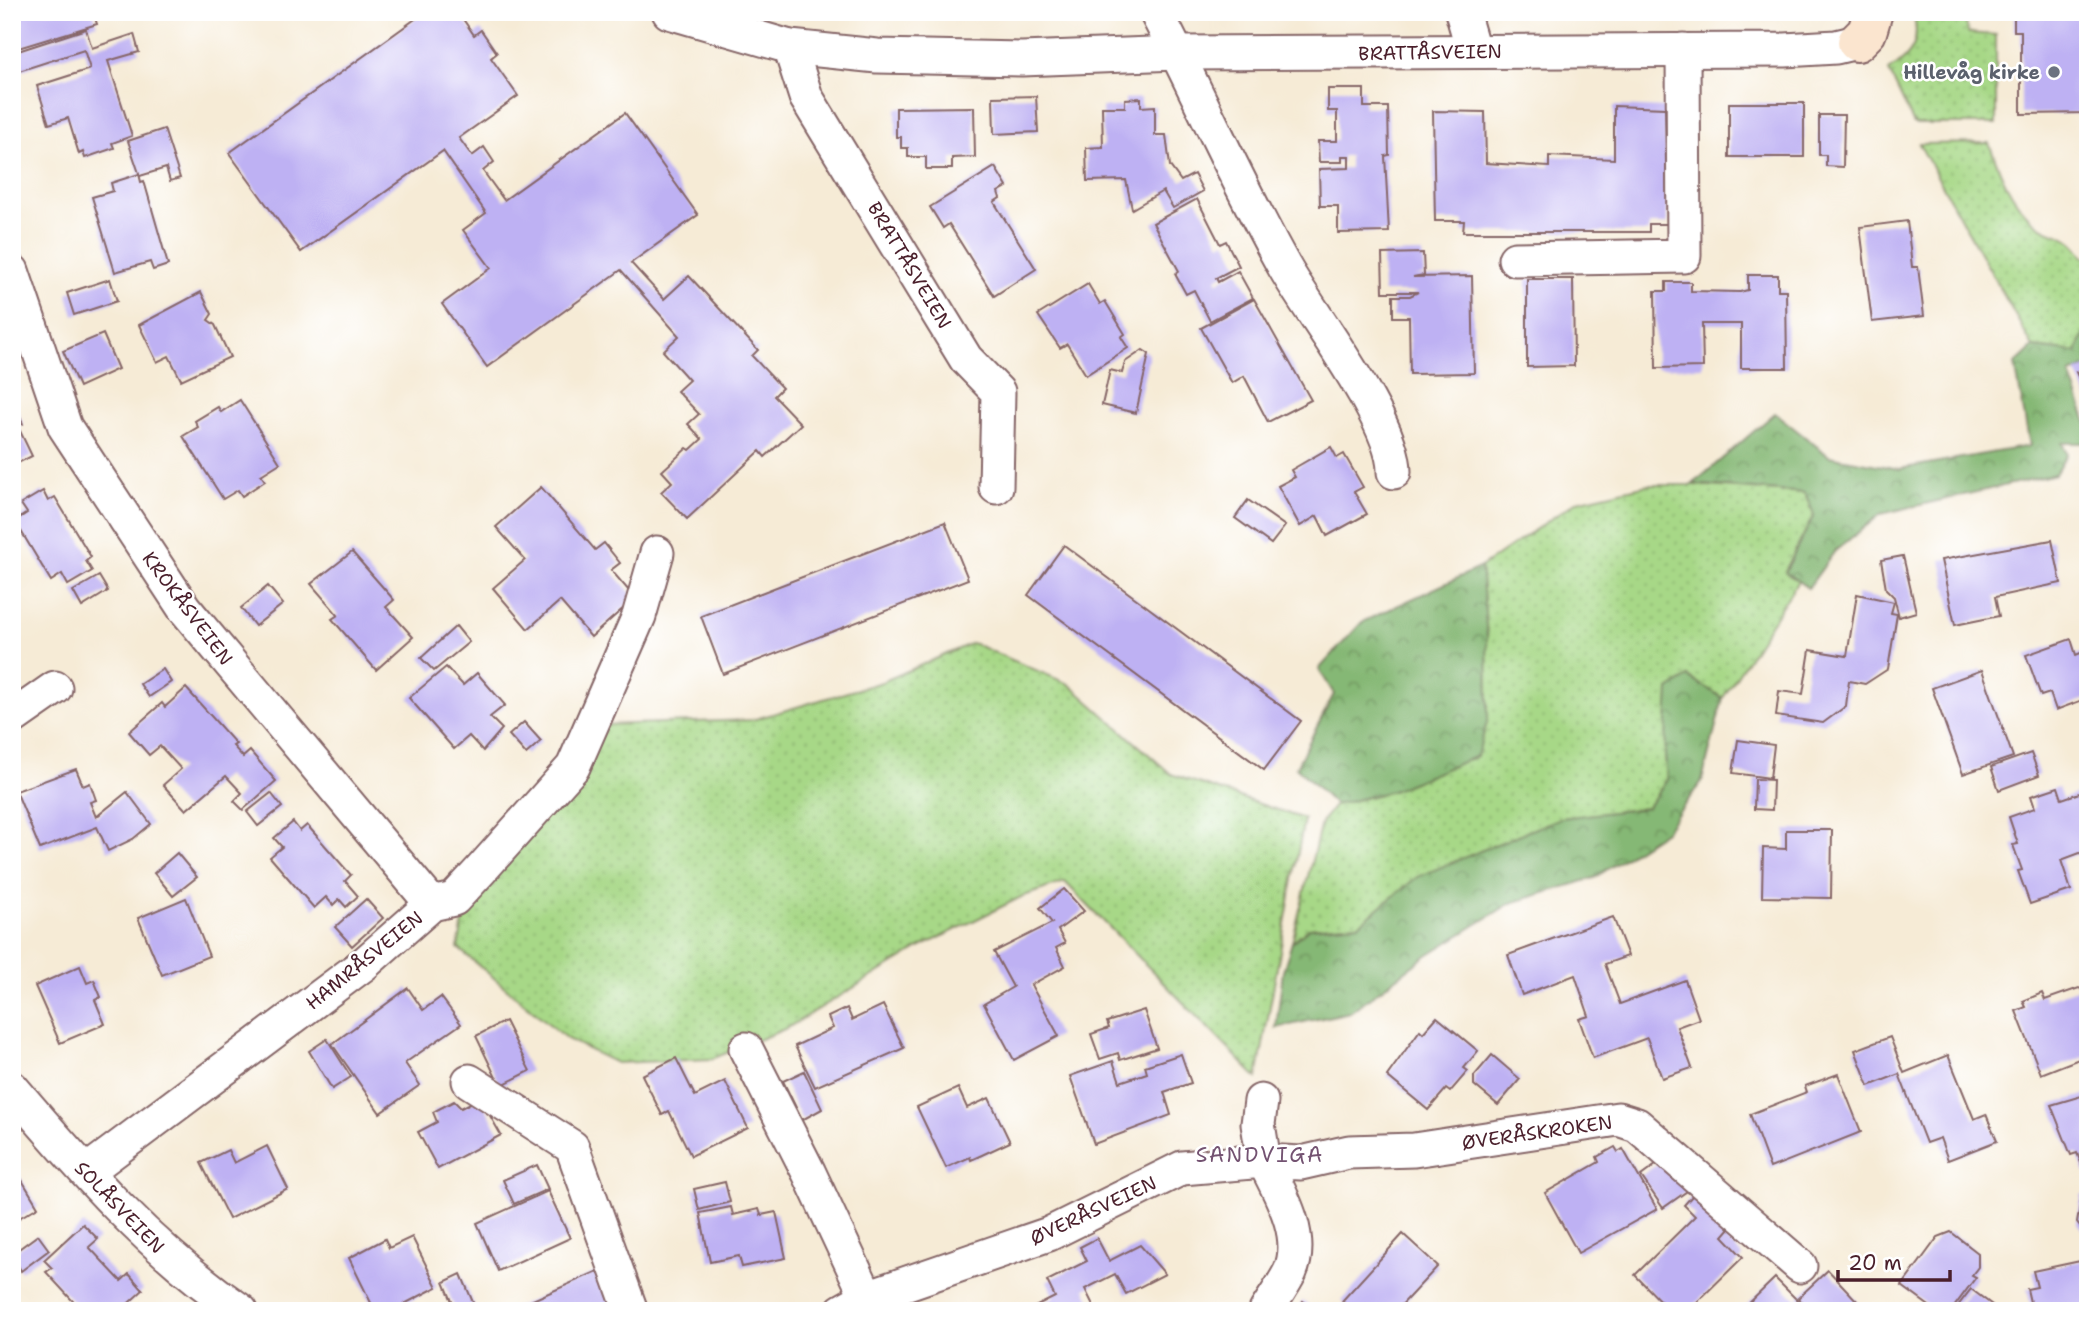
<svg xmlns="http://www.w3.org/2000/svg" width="2100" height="1323" font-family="'Shantell Sans',sans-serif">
  <defs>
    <pattern id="grass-dots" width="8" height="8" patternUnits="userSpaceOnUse" patternTransform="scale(1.75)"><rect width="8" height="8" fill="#a7d887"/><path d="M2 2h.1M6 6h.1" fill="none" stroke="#91b975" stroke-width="1.8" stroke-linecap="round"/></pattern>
    <pattern id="forest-crowns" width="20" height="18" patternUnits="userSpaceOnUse" patternTransform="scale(1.75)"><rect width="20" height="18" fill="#85b874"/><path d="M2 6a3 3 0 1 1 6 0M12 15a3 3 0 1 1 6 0" fill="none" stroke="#6f955f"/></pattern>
  </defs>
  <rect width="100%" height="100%" fill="#fff"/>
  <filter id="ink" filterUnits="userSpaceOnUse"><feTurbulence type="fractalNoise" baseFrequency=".0143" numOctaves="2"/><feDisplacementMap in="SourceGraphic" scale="14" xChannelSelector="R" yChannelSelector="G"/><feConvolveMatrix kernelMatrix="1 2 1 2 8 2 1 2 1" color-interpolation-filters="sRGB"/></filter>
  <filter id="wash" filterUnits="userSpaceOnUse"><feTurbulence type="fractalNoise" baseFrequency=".00686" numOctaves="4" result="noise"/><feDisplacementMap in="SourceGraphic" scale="28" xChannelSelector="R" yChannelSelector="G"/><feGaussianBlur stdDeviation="1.57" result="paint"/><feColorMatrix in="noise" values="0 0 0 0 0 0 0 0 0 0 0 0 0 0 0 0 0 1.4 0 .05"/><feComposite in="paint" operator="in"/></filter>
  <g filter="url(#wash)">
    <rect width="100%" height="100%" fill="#f6ebd6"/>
    <g fill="url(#grass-dots)" stroke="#787c59" stroke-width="2">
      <path d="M1913,12H1964L1968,33L1996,35V124H1914L1889,71C1913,55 1921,42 1913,12Z"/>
      <path d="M1989,143C2000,172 2009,198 2032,220C2051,238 2067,228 2084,257H2088V328L2076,352L2033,347L1919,144Z"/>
      <polygon points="1647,485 1693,485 1805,493 1814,515 1785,571 1798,581 1723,698 1688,677 1665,754 1667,780 1647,808 1564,818 1359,924 1309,928 1292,942 1321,823 1335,805 1392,791 1488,719 1487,637 1481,567 1577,501"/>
      <polygon points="972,643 1069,684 1171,774 1304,819 1257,1078 1065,882 1021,897 921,947 787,1028 712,1059 616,1063 567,1039 458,948 466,907 601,725 752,720 882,682"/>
    </g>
    <g fill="url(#forest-crowns)" stroke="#686c50" stroke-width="2">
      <polygon points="2088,328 2088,367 2070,374 2088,425 2088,443 2062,443 2067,454 2055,474 1881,514 1835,551 1808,588 1785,572 1814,515 1805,493 1693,484 1775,413 1829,456 1899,469 2030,446 2015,364 2033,347 2076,352"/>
      <polygon points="1481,567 1487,637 1488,719 1477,756 1392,791 1335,805 1296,767 1334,694 1319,669 1362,622"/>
      <polygon points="1688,677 1723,698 1702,781 1665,831 1594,878 1511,903 1426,956 1350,1012 1276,1028 1283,971 1292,942 1309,928 1359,924 1417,877 1560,818 1647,808 1667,780 1665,754 1669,690"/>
    </g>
    <g id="blocks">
      <g fill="#beb1f3">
        <polygon points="12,12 93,12 97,24 12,50"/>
        <polygon points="425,12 458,12 474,35 481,30 497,53 491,58 518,96 459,138 472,156 484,147 494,162 483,171 504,200 625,113 698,215 631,263 664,299 689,276 758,350 752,356 782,388 774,396 801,424 765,457 760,451 687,519 661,492 672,482 662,471 687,448 690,450 702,439 688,424 699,414 677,391 689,380 663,351 679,336 621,270 487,367 442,304 491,268 463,230 486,213 443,151 301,252 229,153"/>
        <polygon points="2014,12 2088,12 2088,113 2021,114 2021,31 2014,31"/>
        <polygon points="86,29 92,48 134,34 139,52 108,61 132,136 112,143 114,148 85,158 83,152 79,154 68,118 49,124 37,86 90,69 84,50 13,73 12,53"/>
        <polygon points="1328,89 1364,89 1364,107 1388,107 1389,155 1385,156 1389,232 1338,233 1338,206 1320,206 1319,169 1349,168 1349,156 1342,156 1342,162 1319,162 1318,141 1337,141 1337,111 1328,111"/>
        <polygon points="1036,96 1038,132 994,134 993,97"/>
        <polygon points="1141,98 1141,107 1155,106 1155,135 1166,135 1170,166 1181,181 1194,174 1203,191 1173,208 1163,191 1132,209 1126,180 1087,181 1086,148 1103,147 1102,107 1125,107 1125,99"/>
        <rect x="1729" y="103" width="75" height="54"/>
        <polygon points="1614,106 1665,108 1667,224 1649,224 1649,232 1463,232 1464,221 1435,221 1433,111 1485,112 1486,163 1549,167 1549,156 1614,159"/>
        <polygon points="974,107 975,157 952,158 952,169 926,169 926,157 908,157 908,148 901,148 901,137 896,137 896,108"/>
        <polygon points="1819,115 1844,115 1843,167 1826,166 1826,155 1819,155"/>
        <polygon points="164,129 180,178 170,181 166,168 140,176 128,141"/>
        <polygon points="995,167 1007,187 998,192 1000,198 994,202 1036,269 994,296 949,224 943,228 930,207"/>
        <polygon points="139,174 141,182 144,181 168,265 153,270 150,262 115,272 92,197 113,191 111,183"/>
        <polygon points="1197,199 1220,244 1226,241 1239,266 1216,278 1218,282 1238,271 1253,298 1210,321 1194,290 1186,294 1175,274 1179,271 1153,223"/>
        <polygon points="1907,221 1912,267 1918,267 1924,316 1872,322 1860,227"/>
        <polygon points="1423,253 1424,275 1413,277 1472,276 1474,373 1410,374 1409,317 1393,317 1393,296 1410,296 1418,292 1383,292 1382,254"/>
        <polygon points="1748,275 1778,275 1778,290 1786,290 1787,368 1741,368 1741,324 1702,324 1703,367 1656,368 1655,291 1666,291 1666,282 1691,282 1691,291 1740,292 1748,290"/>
        <polygon points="110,279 117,301 74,315 67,293"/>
        <polygon points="1527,279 1573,279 1574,366 1527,367"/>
        <polygon points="1088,284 1100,304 1105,301 1125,334 1121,337 1128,348 1086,375 1067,344 1060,348 1038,315"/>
        <polygon points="201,292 212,314 208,320 215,325 230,357 181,380 169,356 157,362 139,325"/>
        <polygon points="1254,299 1311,400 1268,422 1244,376 1232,383 1201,328"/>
        <polygon points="103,334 118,369 79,387 63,351"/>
        <polygon points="1143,350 1149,354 1136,413 1102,405 1110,370 1122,373 1125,362"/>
        <polygon points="2088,368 2088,399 2076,372"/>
        <polygon points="12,396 23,424 12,428"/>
        <polygon points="240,400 280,463 261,475 265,481 242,496 238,490 223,499 183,436 198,427 195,421 218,407 221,412"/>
        <polygon points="20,431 32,456 12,466 12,435"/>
        <polygon points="1331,447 1337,458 1344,454 1363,487 1354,492 1367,514 1327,536 1317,516 1300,526 1278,486 1295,477 1291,470"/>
        <polygon points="541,487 595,550 604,543 620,563 611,570 635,598 591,637 560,601 528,629 493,588 525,560 496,527"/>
        <polygon points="43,491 48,501 55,497 91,557 86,561 92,571 68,585 62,574 51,581 15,521 27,513 21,504"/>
        <polygon points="1248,500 1285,526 1271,544 1235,518"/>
        <polygon points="945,522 968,579 723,674 701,616"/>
        <polygon points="2052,540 2061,583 1995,597 1999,616 1955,625 1941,560"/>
        <polygon points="1064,545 1301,721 1264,770 1028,595"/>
        <polygon points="352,552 394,600 386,607 413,637 376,670 332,619 338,615 311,584"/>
        <polygon points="1903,556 1916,612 1899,617 1894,597 1886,589 1881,560"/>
        <polygon points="99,576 108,591 82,607 73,591"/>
        <polygon points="268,586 283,604 255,626 241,608"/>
        <polygon points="1857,594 1894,602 1891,613 1897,614 1888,669 1865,684 1849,681 1846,706 1823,723 1776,716 1779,691 1803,694 1810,650 1847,656"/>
        <polygon points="456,626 469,642 434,671 421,658"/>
        <polygon points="2071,639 2076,655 2088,650 2088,698 2056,710 2050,693 2041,696 2026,655"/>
        <polygon points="446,667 463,685 477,673 505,705 490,717 502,729 483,751 469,736 454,749 409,698"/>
        <polygon points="163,669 171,682 149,697 140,684"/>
        <polygon points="1982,670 2013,757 1963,774 1932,688"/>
        <polygon points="186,688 236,744 233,746 243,757 250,751 276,781 243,810 234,801 242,793 226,776 186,810 163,785 181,769 160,746 149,755 129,732 162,703 165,707"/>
        <polygon points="524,722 541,741 526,754 509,735"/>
        <polygon points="1738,740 1774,745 1770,778 1733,773"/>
        <polygon points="2031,753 2039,775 1999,790 1991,767"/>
        <polygon points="76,769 83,786 90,783 96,800 90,802 96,817 127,792 151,824 133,839 108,851 97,827 40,849 16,791"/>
        <polygon points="1755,779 1773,780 1772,810 1754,809"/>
        <polygon points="2058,787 2062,799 2088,790 2088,850 2061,860 2071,890 2030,904 2018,871 2022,870 2013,845 2018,844 2009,817 2035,808 2031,796"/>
        <polygon points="271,793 282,807 258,826 247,812"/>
        <polygon points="293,822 300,831 307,825 351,875 345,881 358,896 346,907 339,899 333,905 326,897 314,908 270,857 282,847 274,838"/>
        <polygon points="1786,830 1832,830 1831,898 1762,897 1763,848 1786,849"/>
        <polygon points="177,853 197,877 173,896 154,873"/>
        <polygon points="1064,889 1084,911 1058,930 1065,943 1056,948 1065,966 1031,985 1059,1036 1014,1060 984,1004 1013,987 994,952 1052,923 1040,908"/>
        <polygon points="186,898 209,956 162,975 138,918"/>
        <polygon points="366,899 383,918 352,946 335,927"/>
        <polygon points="1613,917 1628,956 1605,964 1620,1004 1685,980 1699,1019 1677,1027 1692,1068 1662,1078 1647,1038 1593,1058 1579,1019 1589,1016 1575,975 1522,995 1508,955"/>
        <polygon points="80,966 87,983 94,980 101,997 95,1000 105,1024 60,1043 35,986"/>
        <polygon points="408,988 423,1010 441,997 461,1024 405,1063 420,1085 380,1113 332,1044"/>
        <polygon points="2079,988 2088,993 2088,1065 2084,1057 2041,1074 2016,1011 2026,1007 2023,1001 2042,993 2045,1000"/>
        <polygon points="883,1005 904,1048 815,1087 795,1046 833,1028 828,1017 847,1008 852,1020"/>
        <polygon points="1144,1010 1157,1048 1120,1060 1118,1053 1100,1059 1091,1034 1109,1028 1107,1022"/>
        <polygon points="1437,1017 1478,1051 1464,1068 1468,1071 1450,1092 1446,1089 1428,1110 1387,1076 1420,1030 1423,1033"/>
        <polygon points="505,1021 530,1071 500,1086 476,1036"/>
        <polygon points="1890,1037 1904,1073 1948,1055 1974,1119 1986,1114 1997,1141 1948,1160 1940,1138 1926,1143 1899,1074 1869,1086 1855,1050"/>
        <polygon points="327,1039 351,1077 332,1089 309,1051"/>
        <polygon points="1181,1054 1191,1083 1164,1092 1171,1115 1094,1144 1070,1076 1113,1061 1120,1082 1147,1073 1145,1066"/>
        <polygon points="1492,1055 1520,1079 1498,1105 1474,1085 1474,1076"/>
        <polygon points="676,1058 695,1096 725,1081 748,1128 691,1156 669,1111 662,1115 642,1075"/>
        <polygon points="804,1071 822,1109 802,1120 783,1081"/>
        <polygon points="1838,1074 1861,1132 1770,1168 1750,1114 1807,1092 1805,1086"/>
        <polygon points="958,1088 967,1108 989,1098 1010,1142 971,1160 970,1157 946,1168 917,1107"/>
        <polygon points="2088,1094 2088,1172 2085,1173 2077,1153 2071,1155 2051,1105"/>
        <polygon points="480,1098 501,1135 438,1169 418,1132 437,1122 433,1112 454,1101 461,1108"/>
        <polygon points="267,1146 288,1189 229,1219 201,1163 228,1150 234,1163"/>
        <polygon points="1615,1147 1618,1152 1623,1149 1657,1209 1578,1253 1545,1193 1599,1162 1597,1157"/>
        <polygon points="1667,1157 1690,1189 1663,1208 1641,1176"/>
        <polygon points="537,1165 548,1189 514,1204 503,1180"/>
        <polygon points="16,1170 38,1207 12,1222 12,1172"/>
        <polygon points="725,1182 730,1202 699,1210 694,1189"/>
        <polygon points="1701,1186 1737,1220 1723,1236 1743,1257 1688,1311 1670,1311 1635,1275 1695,1216 1684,1205"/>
        <polygon points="548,1191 570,1238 498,1271 477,1223"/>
        <polygon points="2082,1194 2088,1195 2088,1237 2077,1223"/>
        <polygon points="731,1207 733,1215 759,1209 761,1215 776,1212 786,1258 742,1267 739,1256 710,1262 700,1213"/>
        <polygon points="83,1224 98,1239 89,1247 121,1281 129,1274 143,1290 120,1311 82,1311 46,1272 52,1268 44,1260"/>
        <polygon points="1951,1232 1978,1253 1978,1267 1972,1275 1976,1277 1951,1311 1936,1311 1902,1286 1938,1237"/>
        <polygon points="1403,1234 1438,1266 1396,1311 1353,1311 1342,1301"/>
        <polygon points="38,1235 49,1250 21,1271 12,1254"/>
        <polygon points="412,1237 437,1287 391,1311 375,1311 349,1258 385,1239 389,1248"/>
        <polygon points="1097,1238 1109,1261 1140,1245 1165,1274 1126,1294 1115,1274 1085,1289 1096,1311 1027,1311 1055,1297 1047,1281 1087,1261 1080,1247"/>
        <polygon points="2085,1260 2088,1311 2032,1311 2027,1289 2037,1287 2033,1271"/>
        <polygon points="1828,1270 1859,1303 1850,1311 1810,1311 1798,1298"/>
        <polygon points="598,1271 616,1311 508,1311"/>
        <polygon points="461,1274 475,1307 456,1311 444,1282"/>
        <polygon points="1775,1278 1808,1311 1741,1311"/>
        <polygon points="1971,1289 2000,1311 1954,1311"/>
        <polygon points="1303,1301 1317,1311 1296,1311"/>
      </g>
    </g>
  </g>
  <g filter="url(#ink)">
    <use href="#blocks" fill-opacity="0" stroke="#866667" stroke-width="2"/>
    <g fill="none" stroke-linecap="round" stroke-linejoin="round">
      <defs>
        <g id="street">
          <polyline points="669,12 790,47 877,56 1022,59 1177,53 1785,50 1836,47 1857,42"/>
          <path d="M1156,12C1200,97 1238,185 1285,268C1312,316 1395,422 1394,472"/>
          <polyline points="1462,12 1473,50"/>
          <polyline points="790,47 806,97 966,359 998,392 996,487"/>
          <polyline points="1515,259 1684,256 1683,50"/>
          <polyline points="12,271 65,427 184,608 432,904"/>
          <polyline points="12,718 55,688"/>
          <polyline points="746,1049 809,1173 867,1297"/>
          <polyline points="469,1081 572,1147 631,1311"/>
          <path d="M12,1088C82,1170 151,1250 241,1311"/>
          <polyline points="86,1172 364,964 432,904 454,899 480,871 573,767 639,616 657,553"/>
          <polyline points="842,1311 867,1297 1049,1234 1182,1168 1264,1161 1258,1124 1261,1101"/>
          <path d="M1266,1311C1274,1298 1283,1286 1290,1272C1306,1236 1280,1193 1264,1161L1301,1163L1349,1152L1414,1150L1618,1119L1637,1125L1800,1266"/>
        </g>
        <polyline id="secondary" points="1857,42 1867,32 1873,12"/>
      </defs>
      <use href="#street" stroke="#866667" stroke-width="37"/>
      <use href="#secondary" stroke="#866667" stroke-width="42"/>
      <use href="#street" stroke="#fff" stroke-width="33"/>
      <use href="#secondary" stroke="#fbe5cf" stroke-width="38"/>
    </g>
  </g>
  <circle fill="#6b7280" stroke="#fff" stroke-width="2.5" cx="2054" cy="72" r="7"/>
  <g text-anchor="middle" stroke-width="5" stroke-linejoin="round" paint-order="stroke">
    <g font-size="19" fill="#4a1f2b" stroke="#fff">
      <text transform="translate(1430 52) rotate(-1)" y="7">BRATTÅSVEIEN</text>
      <text transform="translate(910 265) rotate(59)" y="7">BRATTÅSVEIEN</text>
      <text transform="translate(188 608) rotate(53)" y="7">KROKÅSVEIEN</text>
      <text transform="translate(364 960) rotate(-39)" y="7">HAMRÅSVEIEN</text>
      <text transform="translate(1537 1132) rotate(-8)" y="7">ØVERÅSKROKEN</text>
      <text transform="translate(120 1207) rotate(46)" y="7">SOLÅSVEIEN</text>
      <text transform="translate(1093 1210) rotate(-25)" y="7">ØVERÅSVEIEN</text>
    </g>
    <g font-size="19" font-weight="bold" fill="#5b616d" stroke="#fff" text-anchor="end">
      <text x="2040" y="79">Hillevåg kirke</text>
    </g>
    <g font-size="21" letter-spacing="2" fill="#735271" stroke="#fff">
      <text x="1260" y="1162">SANDVIGA</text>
    </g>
  </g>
  <rect width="2100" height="1323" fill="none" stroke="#fff" stroke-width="42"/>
  <path d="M1838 1270v10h112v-10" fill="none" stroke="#4a1f2b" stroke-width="3.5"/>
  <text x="1848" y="1270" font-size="21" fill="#4a1f2b" stroke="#ffffff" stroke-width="5" paint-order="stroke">20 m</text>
</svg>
